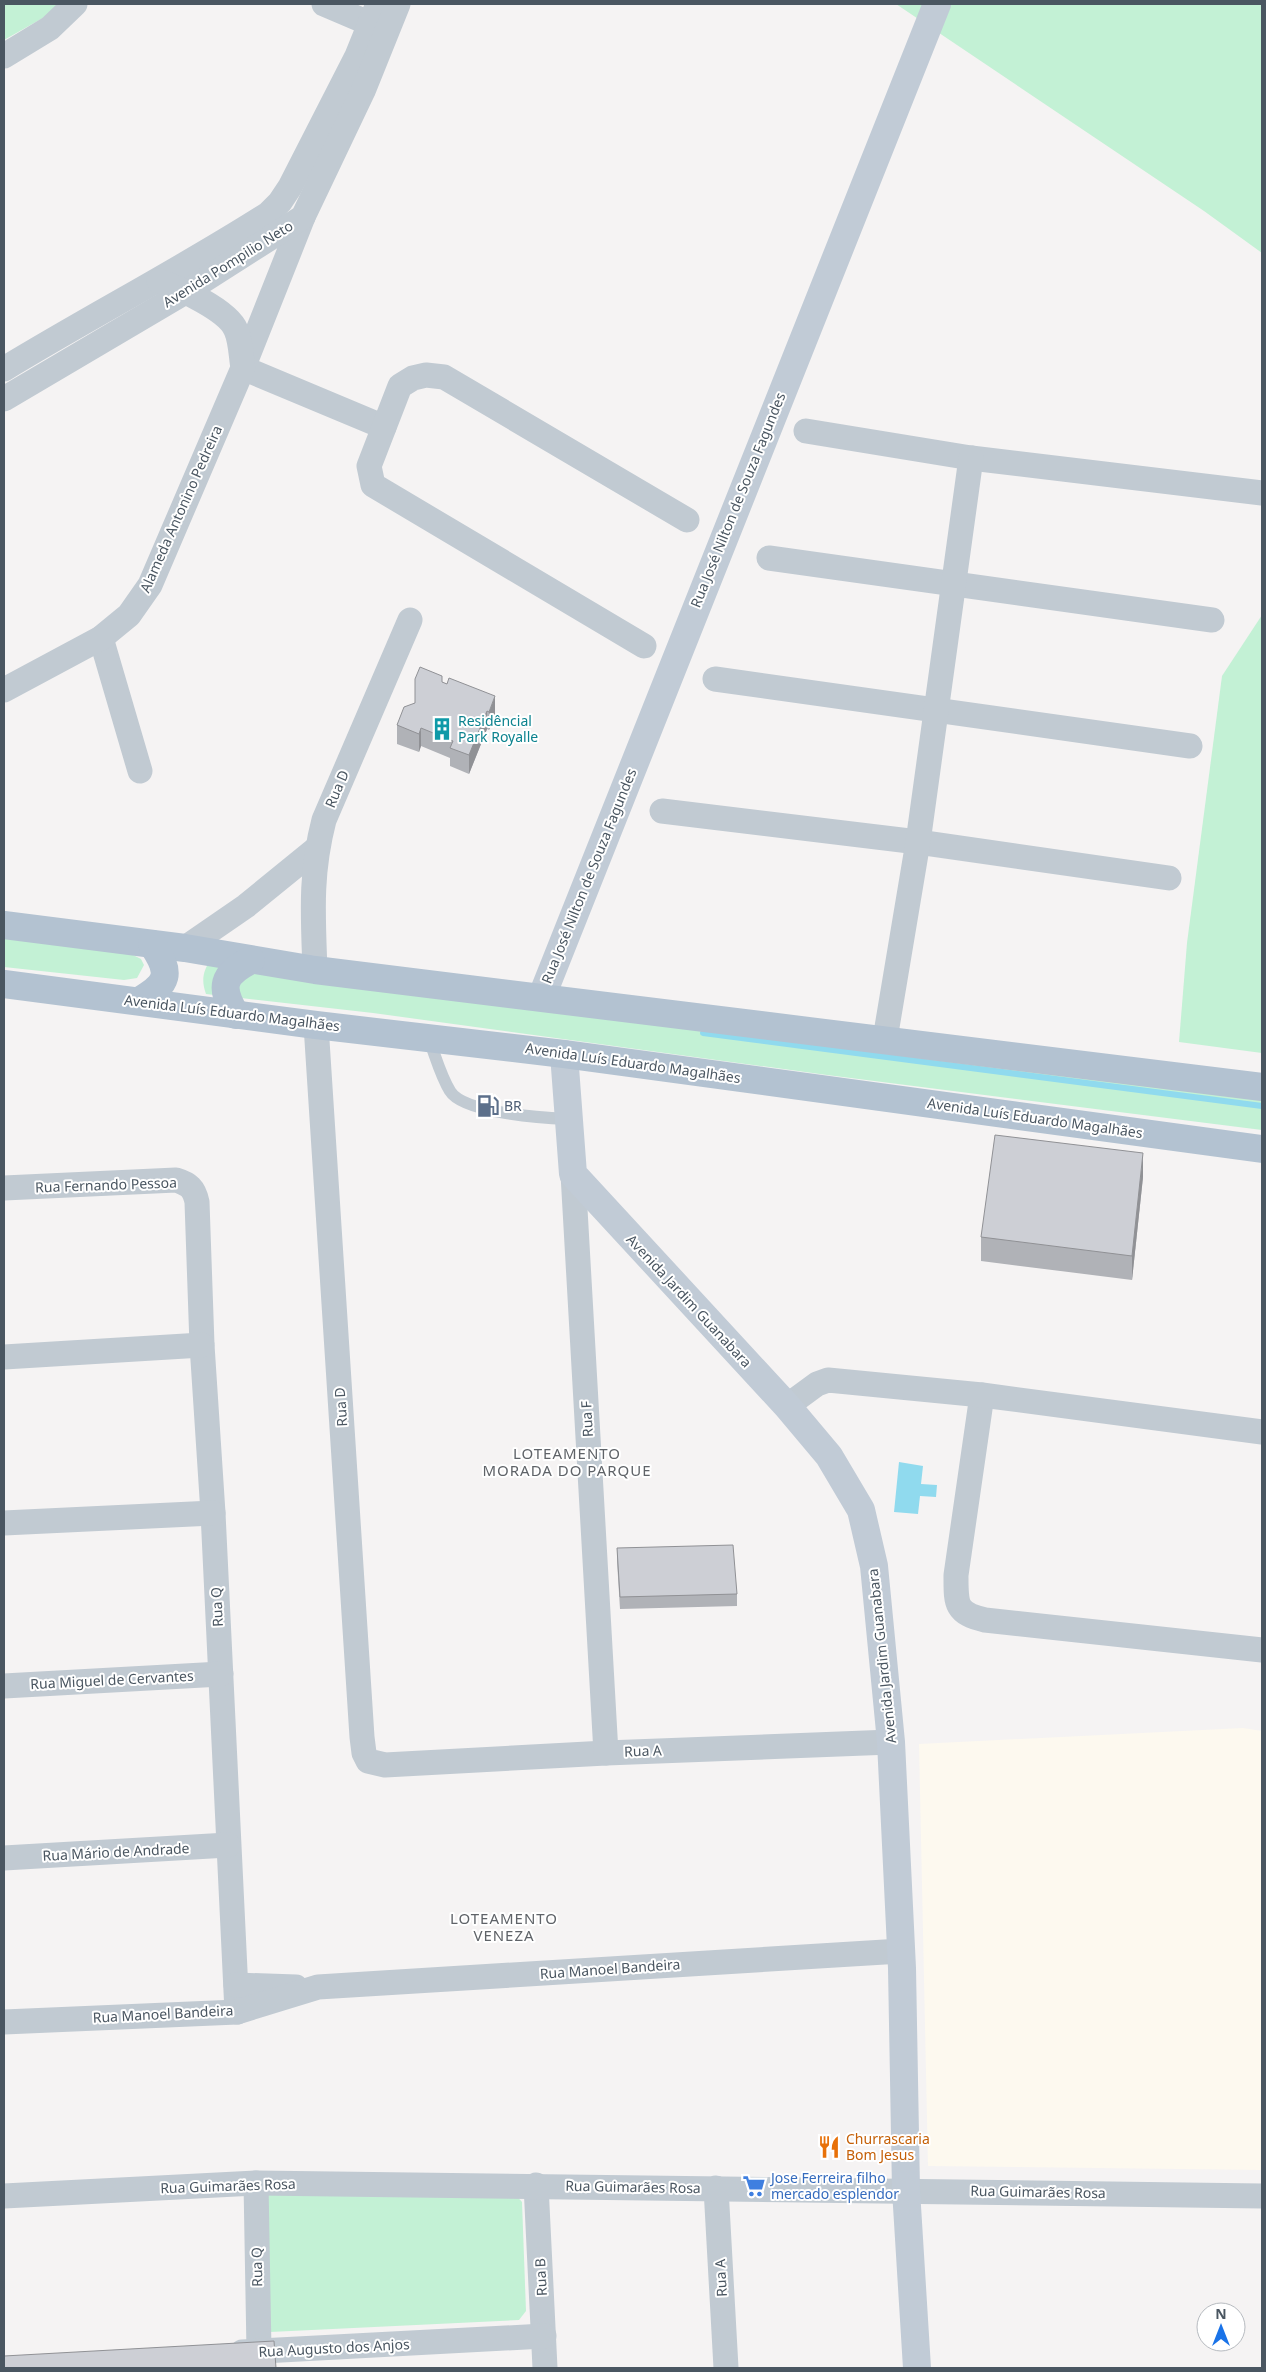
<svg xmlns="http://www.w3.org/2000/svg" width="1266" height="2372" font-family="'Noto Sans',sans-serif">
  <rect width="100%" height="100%" fill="#f5f3f3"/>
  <polygon fill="#fdf9ef" points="1243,1728 1262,1731 1262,2170 928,2166 919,1744"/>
  <g fill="#c3f1d5">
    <polygon points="4,4 60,4 57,10 4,40"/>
    <polygon points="896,4 1262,4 1262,253 1204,211"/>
    <polygon points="1262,615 1262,1053 1179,1042 1187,943 1222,676"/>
    <polygon points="4,934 131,954 141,959 144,965 137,978 124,980 4,967"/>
    <path d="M211,959L1262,1093V1130L827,1075L373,1013L206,994C201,980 203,971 211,959Z"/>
    <polygon points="266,2186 514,2193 522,2202 526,2311 519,2320 270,2332"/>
  </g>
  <polygon fill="#90daee" points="899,1462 923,1466 921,1484 937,1485 936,1497 920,1496 918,1514 894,1512"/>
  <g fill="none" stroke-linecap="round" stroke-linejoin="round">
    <polyline stroke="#90daee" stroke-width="6" points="703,1033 1262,1106"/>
    <path stroke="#c1cad2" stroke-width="12" d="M428,1037C435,1054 440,1075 450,1091C463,1113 543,1118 568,1119"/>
    <g stroke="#c1cad2" stroke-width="25">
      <polyline points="324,4 385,30"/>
      <polyline points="4,56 50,28 75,4"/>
      <polyline points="303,217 243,368 384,427"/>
      <path d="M4,369C91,316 182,269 268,214L280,202L290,187L357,56L378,4"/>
      <polyline points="4,399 187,291 303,217 363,91 398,4"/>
      <polyline points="806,431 971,458 1262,493"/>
      <polyline points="769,558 1212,620"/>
      <polyline points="101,638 140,771"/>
      <polyline points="644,646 373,485 369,466 400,386 413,378 426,375 444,377 687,520"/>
      <polyline points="715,679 1190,746"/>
      <path d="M4,690L101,638L129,615L150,585L243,368C241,357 241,341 236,330C228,310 179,288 159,281"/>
      <polyline points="662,811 918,842 1169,878"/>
      <polyline points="185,948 246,906 316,849"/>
      <path d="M315,970C313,915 310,874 324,820L410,620"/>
      <polyline points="316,1025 362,1737 364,1753 368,1761 385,1765 606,1753 891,1742"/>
      <polyline points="885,1039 918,842 971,458"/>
      <polyline points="573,1174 606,1753"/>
      <path d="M4,1188L176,1180C189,1184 194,1188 197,1202L202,1345L213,1513L237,2012"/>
      <polyline points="4,1357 202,1345"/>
      <path d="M982,1395L956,1575C956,1604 955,1613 985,1620L1262,1650"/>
      <polyline points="787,1406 817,1384 828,1380 982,1395 1262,1432"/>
      <polyline points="4,1523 213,1513"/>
      <polyline points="4,1686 221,1674"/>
      <polyline points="4,1858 228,1845"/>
      <polyline points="236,1985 296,1987"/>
      <polyline points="4,2022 237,2012 318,1987 901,1951"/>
      <polyline points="256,2183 259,2351"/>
      <polyline points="536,2185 545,2368"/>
      <polyline points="716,2188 726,2368"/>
      <polyline points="4,2196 256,2183 1262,2196"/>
      <polyline points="242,2352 544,2336"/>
    </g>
    <g stroke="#c1cbd6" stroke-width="28">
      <polyline points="542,996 937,4"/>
      <polyline points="564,1054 573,1174 787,1406 829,1456 861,1510 874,1566 891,1742 902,1968 906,2190 917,2368"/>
    </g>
    <g stroke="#b3c2d1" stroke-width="28">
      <polyline points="4,925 185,948 315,970 1262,1087"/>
      <polyline points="4,984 316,1025 564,1054 1262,1149"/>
      <path d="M139,1001C169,983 172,974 152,944"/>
      <path d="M236,1015C219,987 222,975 251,960"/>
    </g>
  </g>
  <g fill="#b0b2b7">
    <polygon points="442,682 447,684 495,715 489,730 487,729 469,774 450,766 450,758 421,746 419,752 397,744 397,725 415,703"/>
    <polygon points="1143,1177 1132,1280 981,1261 981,1237"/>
    <polygon points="617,1548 737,1594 737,1606 620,1609 617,1561"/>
  </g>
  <g fill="#909195">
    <polygon points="495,696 495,715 489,730 489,712"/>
    <polygon points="487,711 487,729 469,774 469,755"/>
    <polygon points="421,728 421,746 419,752 419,734"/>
    <polygon points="1143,1153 1143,1177 1132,1280 1132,1256"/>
  </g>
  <g fill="#cdcfd5" stroke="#909195">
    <polygon points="420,667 442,676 442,682 447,684 449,678 495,696 489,712 487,711 469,755 450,748 453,741 421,728 419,734 397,725 404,707 415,703 415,679"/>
    <polygon points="995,1135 1143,1153 1132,1256 981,1237"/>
    <polygon points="733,1545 737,1594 620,1597 617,1548"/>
    <polygon points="274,2341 276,2368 4,2368 4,2356"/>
  </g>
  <defs>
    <symbol id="building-bare" viewBox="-9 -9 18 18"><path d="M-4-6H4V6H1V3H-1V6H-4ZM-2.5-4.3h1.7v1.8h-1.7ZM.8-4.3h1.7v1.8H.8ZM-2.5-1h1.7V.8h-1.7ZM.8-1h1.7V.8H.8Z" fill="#0f9aa8" stroke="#fff" stroke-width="2.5" paint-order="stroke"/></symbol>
    <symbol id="fuel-bare" viewBox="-9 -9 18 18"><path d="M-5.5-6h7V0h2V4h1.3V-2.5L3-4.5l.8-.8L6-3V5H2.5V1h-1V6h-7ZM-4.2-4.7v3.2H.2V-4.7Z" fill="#5c6f8a" stroke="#fff" stroke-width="2.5" paint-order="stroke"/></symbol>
    <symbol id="restaurant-bare" viewBox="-9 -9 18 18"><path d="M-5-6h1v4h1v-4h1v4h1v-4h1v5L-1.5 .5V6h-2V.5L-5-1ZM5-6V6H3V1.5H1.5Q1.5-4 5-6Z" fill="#e8710a" stroke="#fff" stroke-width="2.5" paint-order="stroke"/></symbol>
    <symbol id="supermarket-bare" viewBox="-9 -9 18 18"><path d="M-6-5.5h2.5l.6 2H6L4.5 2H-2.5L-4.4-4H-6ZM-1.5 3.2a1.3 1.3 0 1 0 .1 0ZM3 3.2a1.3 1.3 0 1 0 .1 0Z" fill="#3f7fe0" stroke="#fff" stroke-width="2.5" paint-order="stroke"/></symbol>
  </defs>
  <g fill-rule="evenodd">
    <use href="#building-bare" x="426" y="713" width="32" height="32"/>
    <use href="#fuel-bare" x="472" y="1090" width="32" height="32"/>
    <use href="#restaurant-bare" x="813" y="2131" width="32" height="32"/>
    <use href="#supermarket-bare" x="738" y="2170" width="32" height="32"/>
  </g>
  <g text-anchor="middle" stroke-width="4" stroke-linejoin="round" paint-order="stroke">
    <g font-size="14" fill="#4a5661" stroke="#fff">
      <text transform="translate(228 264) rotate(-32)" y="5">Avenida Pompilio Neto</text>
      <text transform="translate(738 500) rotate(-68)" y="5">Rua José Nilton de Souza Fagundes</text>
      <text transform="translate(181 509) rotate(-66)" y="5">Alameda Antonino Pedreira</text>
      <text transform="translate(337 789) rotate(-67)" y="5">Rua D</text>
      <text transform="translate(589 876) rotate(-68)" y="5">Rua José Nilton de Souza Fagundes</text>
      <text transform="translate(232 1013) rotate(7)" y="5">Avenida Luís Eduardo Magalhães</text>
      <text transform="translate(633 1063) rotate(8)" y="5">Avenida Luís Eduardo Magalhães</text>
      <text transform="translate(1035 1118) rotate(8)" y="5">Avenida Luís Eduardo Magalhães</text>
      <text transform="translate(106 1185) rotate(-2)" y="5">Rua Fernando Pessoa</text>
      <text transform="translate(689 1301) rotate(47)" y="5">Avenida Jardim Guanabara</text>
      <text transform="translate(341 1407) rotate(-94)" y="5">Rua D</text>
      <text transform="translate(587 1419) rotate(-93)" y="5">Rua F</text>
      <text transform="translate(217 1607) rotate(-93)" y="5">Rua Q</text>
      <text transform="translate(882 1656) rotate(-96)" y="5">Avenida Jardim Guanabara</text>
      <text transform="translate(112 1680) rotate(-3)" y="5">Rua Miguel de Cervantes</text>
      <text transform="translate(643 1751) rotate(-2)" y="5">Rua A</text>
      <text transform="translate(116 1852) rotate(-3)" y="5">Rua Mário de Andrade</text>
      <text transform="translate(610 1969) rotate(-4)" y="5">Rua Manoel Bandeira</text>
      <text transform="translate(163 2014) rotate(-3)" y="5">Rua Manoel Bandeira</text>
      <text transform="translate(228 2186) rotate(-2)" y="5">Rua Guimarães Rosa</text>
      <text transform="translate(633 2187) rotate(1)" y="5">Rua Guimarães Rosa</text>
      <text transform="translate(1038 2192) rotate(1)" y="5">Rua Guimarães Rosa</text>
      <text transform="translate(257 2267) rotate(-91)" y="5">Rua Q</text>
      <text transform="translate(541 2277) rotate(-93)" y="5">Rua B</text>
      <text transform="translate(721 2278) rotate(-93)" y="5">Rua A</text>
      <text transform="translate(334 2348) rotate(-3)" y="5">Rua Augusto dos Anjos</text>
    </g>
    <g font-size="14" fill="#0d838f" stroke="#fff" text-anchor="start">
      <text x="458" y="726">Residêncial<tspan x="458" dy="16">Park Royalle</tspan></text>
    </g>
    <g font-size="14" fill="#4e5e75" stroke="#fff" text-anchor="start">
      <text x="504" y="1111">BR</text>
    </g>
    <g font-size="14" fill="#c56008" stroke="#fff" text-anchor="start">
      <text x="846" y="2144">Churrascaria<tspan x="846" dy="16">Bom Jesus</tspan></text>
    </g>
    <g font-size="14" fill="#366cbe" stroke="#fff" text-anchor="start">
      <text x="771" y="2183">Jose Ferreira filho<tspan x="771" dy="16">mercado esplendor</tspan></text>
    </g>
    <g font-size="15" letter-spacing="1" fill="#5f6368" stroke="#fff">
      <text x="567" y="1459">LOTEAMENTO<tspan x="567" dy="17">MORADA DO PARQUE</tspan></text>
      <text x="504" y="1924">LOTEAMENTO<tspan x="504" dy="17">VENEZA</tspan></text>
    </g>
  </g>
  <rect width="1266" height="2372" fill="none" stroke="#4a5661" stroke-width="10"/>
  <g transform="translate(1221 2327)"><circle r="24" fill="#ffffff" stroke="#b7bbc0"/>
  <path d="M0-4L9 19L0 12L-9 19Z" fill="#1a73e8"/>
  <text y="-8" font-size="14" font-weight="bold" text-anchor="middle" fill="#4a5661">N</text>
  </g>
</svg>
